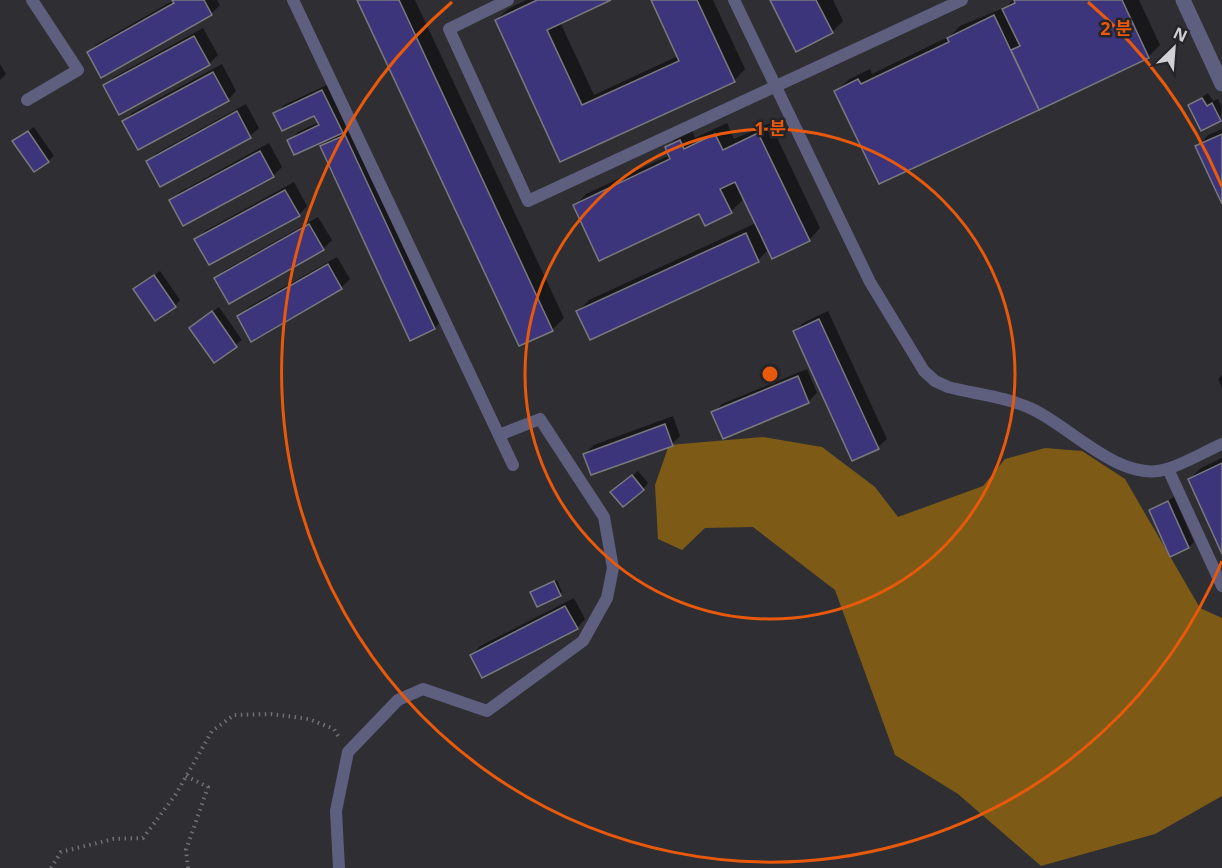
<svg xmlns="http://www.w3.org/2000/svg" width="1222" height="868" font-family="'Open Sans','Noto Sans KR',sans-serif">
  <rect width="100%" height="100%" fill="#2e2e33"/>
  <polygon fill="#7d5b16" points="763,437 822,447 875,487 898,517 983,486 1005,459 1045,448 1082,451 1125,479 1200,608 1222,618 1222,796 1155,834 1041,866 958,794 895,755 835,590 753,527 705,528 682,550 658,539 655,485 669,445"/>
  <g fill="#0007">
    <polygon points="174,0 217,0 220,5 211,14 88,52 97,44"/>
    <polygon points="359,0 415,0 564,318 553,329 520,344"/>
    <polygon points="526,0 608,0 560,22 594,95 678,56 652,0 713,0 745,69 734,81 561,160 496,20 508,9"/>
    <polygon points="772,0 833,0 843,21 832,32"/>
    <polygon points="1013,0 1139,0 1160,45 1149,56 880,182 836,91 848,80 870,69 872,74 950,36 960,26 1006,7"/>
    <polygon points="203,28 218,55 209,64 105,86 114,77"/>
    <polygon points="0,64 6,74 0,80"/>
    <polygon points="222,64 236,91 228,100 124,121 132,113"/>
    <polygon points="331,83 350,123 343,130 357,124 446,316 435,328 411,339 322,147 332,136 289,141 298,132 319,122 315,114 275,114 284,105"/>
    <polygon points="1208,93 1213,101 1218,99 1222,107 1220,120 1190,105"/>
    <polygon points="246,104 259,128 250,136 161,185 148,161 157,153"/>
    <polygon points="727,123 734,139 770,123 820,228 809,240 769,249 758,260 590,338 578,311 589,300 756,223 745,198 731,211 705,224 700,212 575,206 586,194 670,155 667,148 678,136 692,130 695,138"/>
    <polygon points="34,127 54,156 48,161 14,141"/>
    <polygon points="1222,129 1222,200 1197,147 1208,135"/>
    <polygon points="269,143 282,167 273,176 184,224 171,200 180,192"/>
    <polygon points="294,182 307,206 299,215 196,240 205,231"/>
    <polygon points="318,217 332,240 323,249 216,278 225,270"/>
    <polygon points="337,257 350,279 341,288 239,317 247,308"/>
    <polygon points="160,271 180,300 175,306 135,289"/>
    <polygon points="219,307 242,340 214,361 197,322"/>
    <polygon points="828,311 887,439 878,447 795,331 803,323"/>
    <polygon points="807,369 817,393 808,402 713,413 722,404"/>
    <polygon points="1222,375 1222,388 1218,379"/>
    <polygon points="673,416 680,436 672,444 585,454 594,445"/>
    <polygon points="1222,458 1222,550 1189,479 1201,468"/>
    <polygon points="638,471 648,483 643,489 618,487"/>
    <polygon points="1174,497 1194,542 1189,547 1151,511"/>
    <polygon points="557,580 562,592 560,595 535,590"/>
    <polygon points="574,598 585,619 577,628 472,655 480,646"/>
  </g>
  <g fill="#3d357c" stroke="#79797e" stroke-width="1.5">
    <polygon points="172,0 204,0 212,15 101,78 87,52 174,3"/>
    <polygon points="357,0 399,0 553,331 519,346"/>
    <polygon points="537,0 611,0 547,30 582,105 679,61 651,0 697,0 735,82 560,162 495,20"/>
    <polygon points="770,0 816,0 833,33 796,52"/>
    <polygon points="1014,0 1122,0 1149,58 1039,110 1011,50 1020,46 1002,9 1015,3"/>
    <polygon points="994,15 1039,110 879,184 834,91 858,79 861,84 949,42 947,38"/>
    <polygon points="194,36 210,65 119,115 103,85"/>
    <polygon points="213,72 229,101 138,150 122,121"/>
    <polygon points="322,90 343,133 294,155 287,140 319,125 314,116 282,131 273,113"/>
    <polygon points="1202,98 1207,106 1212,103 1221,121 1201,131 1188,105"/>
    <polygon points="237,111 251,138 160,187 146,161"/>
    <polygon points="28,131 49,162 34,172 12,141"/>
    <polygon points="758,133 810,241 772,259 735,182 720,189 732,213 705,226 699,214 599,261 573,205 670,159 665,147 680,140 684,149 715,134 723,150"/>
    <polygon points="1222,134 1222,204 1195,146"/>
    <polygon points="345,135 435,329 410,341 320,146"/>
    <polygon points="260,151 274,177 183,226 169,200"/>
    <polygon points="285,190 300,216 209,265 194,239"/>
    <polygon points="309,224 324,250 229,304 214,278"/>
    <polygon points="746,233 759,262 590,340 576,311"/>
    <polygon points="328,264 342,289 251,342 237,316"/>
    <polygon points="154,275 176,307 155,321 133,289"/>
    <polygon points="212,311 237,347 214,363 189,328"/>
    <polygon points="819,319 879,449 852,461 793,331"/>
    <polygon points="798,376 809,403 723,439 711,412"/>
    <polygon points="665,424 673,446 591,475 583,454"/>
    <polygon points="1222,463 1222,554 1188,479"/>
    <polygon points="632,475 644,490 623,507 610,492"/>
    <polygon points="1168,501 1189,548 1170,557 1149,510"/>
    <polygon points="554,581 561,596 537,607 530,592"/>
    <polygon points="565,606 578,629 482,678 470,655"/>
  </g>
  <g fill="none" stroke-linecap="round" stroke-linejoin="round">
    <g stroke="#707074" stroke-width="4" stroke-dasharray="1.5 4.5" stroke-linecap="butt">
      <polyline points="186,776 208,787 186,850 188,868"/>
      <polyline points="51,868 61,852 113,839 143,838 176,794 212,731 234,715 271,714 309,719 334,729 340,739"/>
    </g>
    <g stroke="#5e5e7f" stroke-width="12">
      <polyline points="293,0 513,465"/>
      <polyline points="508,0 449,29 528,201 962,0"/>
      <path d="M734,0L870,282L924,371L935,381L948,387C975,394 1007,397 1032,409C1070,426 1121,484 1167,469C1186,463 1204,452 1222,444"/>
      <polyline points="27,100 78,70 32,0"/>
      <polyline points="1168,469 1222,586"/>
      <polyline points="339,868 336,811 348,752 398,700 423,689 487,711 583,641 607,598 613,568 604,517 540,419 499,435"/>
    </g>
    <polyline stroke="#5e5e7f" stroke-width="15" points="1183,0 1222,84"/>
  </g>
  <g fill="none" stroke="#e8590c" stroke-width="3">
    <circle cx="770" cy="374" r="245"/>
    <path d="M1222 561A489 489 0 1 1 452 2M1088 2A489 489 0 0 1 1222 187"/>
  </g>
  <circle cx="770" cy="374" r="9" fill="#e8590c" stroke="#242429" stroke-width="3"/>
  <g font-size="18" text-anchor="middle" font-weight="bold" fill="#e8590c" stroke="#242429" stroke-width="5" stroke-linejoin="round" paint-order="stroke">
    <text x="1116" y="35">2 분</text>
    <text x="770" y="135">1 분</text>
  </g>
  <g transform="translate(1174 48) rotate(25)" stroke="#242429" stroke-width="4.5" paint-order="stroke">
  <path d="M0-4.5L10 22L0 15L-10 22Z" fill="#d1d1d4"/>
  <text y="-9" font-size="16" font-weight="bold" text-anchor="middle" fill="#d1d1d4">N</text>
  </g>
</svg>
